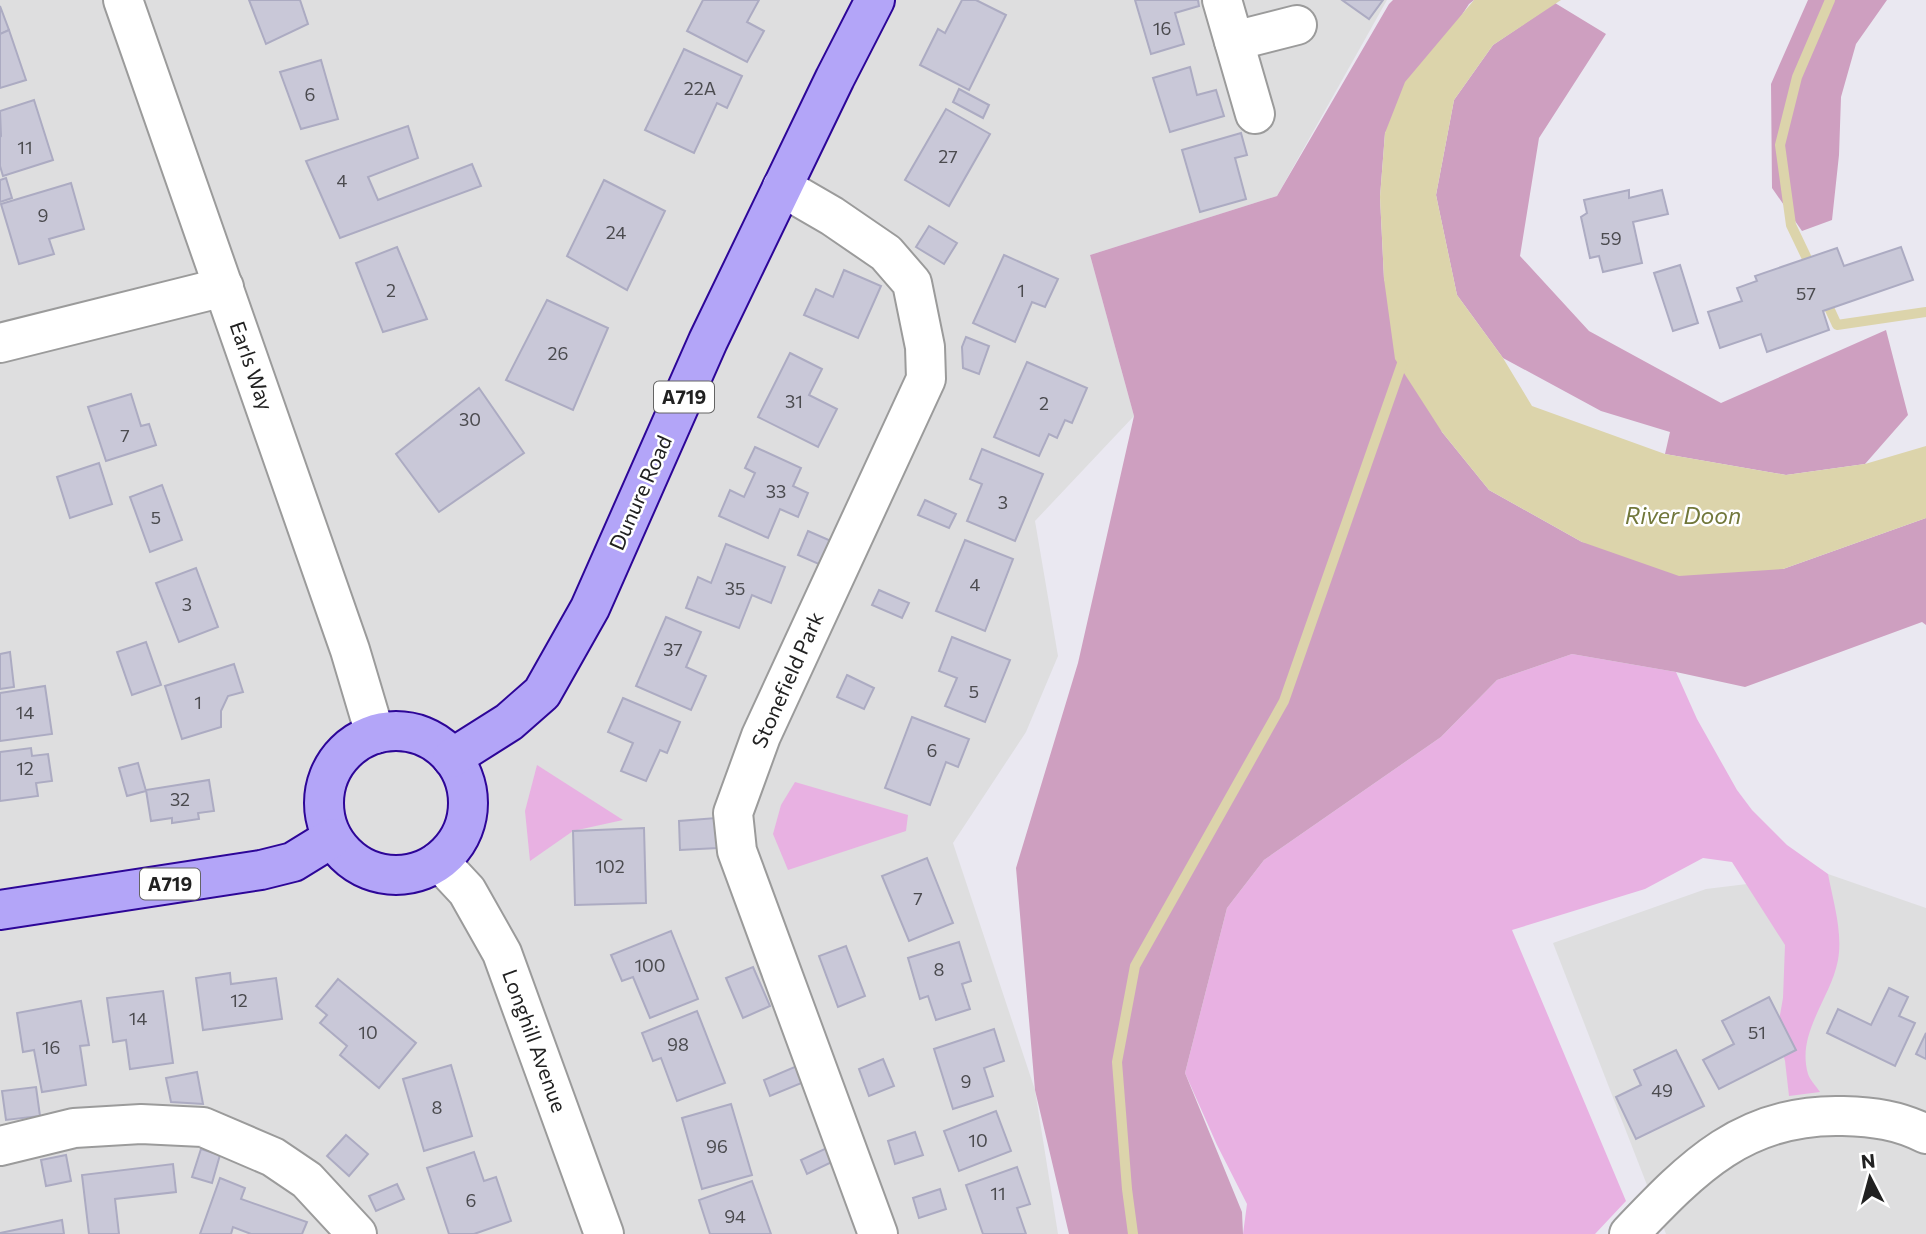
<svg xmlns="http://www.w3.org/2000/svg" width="1926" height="1234" font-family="Commissioner,sans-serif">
  <rect width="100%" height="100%" fill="#eae8f1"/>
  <g fill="#dededf">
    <polygon points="0,0 1387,0 1277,196 1090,255 1134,416 1035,521 1058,656 1026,732 953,843 1035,1090 1058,1234 0,1234"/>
    <polygon points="1828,874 1926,908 1926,1234 1666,1234 1553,943 1706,889"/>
  </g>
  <g fill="#e8b1e2">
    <path d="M1572,654L1676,672L1697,719L1737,790L1752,810L1787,845L1828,874C1833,901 1843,932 1838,960C1831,998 1796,1033 1808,1074C1810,1080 1816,1086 1820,1092L1789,1096L1785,1061L1777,1032L1783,998L1785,945L1732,862L1703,858L1645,889L1512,930L1626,1201L1595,1234H1243L1247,1204L1217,1145L1185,1073L1227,908L1264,860L1441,737L1497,680Z"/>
    <polygon points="537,765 623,820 573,831 530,861 525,811"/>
    <polygon points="795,782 908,815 906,831 788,870 773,834 781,805"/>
  </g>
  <g fill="#ce9fc0">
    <polygon points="1393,0 1474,0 1469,4 1385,133 1380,197 1384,279 1442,432 1489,490 1582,542 1783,569 1926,518 1926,625 1922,622 1745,687 1676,672 1572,654 1497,680 1441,737 1264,860 1227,908 1185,1073 1242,1212 1243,1234 1069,1234 1035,1090 1016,868 1078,663 1134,416 1090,255 1277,196 1389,4"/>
    <polygon points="1808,0 1887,0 1856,44 1841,97 1839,155 1832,220 1802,231 1772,188 1771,84"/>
    <polygon points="1555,3 1606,34 1539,138 1520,256 1589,331 1721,403 1886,330 1908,415 1865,464 1786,475 1665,454 1670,432 1601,411 1503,358 1457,295 1436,195 1454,100 1493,45"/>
  </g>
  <polygon fill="#dcd4ab" points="1474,0 1561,0 1493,45 1454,100 1436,195 1457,295 1503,358 1532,406 1665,454 1786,475 1865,464 1926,446 1926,518 1783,569 1679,576 1582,542 1489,490 1442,432 1395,359 1384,279 1380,197 1385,133 1405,82"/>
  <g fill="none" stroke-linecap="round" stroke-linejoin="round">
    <g stroke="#dcd4ab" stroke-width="10">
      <polyline points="1812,269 1791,225 1780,145 1797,77 1830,0"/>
      <polyline points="1825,299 1837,325 1926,312"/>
      <polyline points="1133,1234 1127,1189 1117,1062 1135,966 1284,701 1404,358"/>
    </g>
  </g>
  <g fill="#c9c8d8" stroke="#acabc2" stroke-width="2">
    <polygon points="249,0 300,0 308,24 266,44"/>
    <polygon points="703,0 759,0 747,22 764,31 747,62 687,31"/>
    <polygon points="962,0 976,0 1006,15 969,90 920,65 938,29 945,33"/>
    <polygon points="1135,0 1198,0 1199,6 1175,13 1184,44 1151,54"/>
    <polygon points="1342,0 1383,0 1369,19"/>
    <polygon points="0,6 9,30 0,34"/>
    <polygon points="9,30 26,80 0,88 0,34"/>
    <polygon points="684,49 742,76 727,108 717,103 694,153 645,130"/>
    <polygon points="321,60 338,119 301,129 280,72"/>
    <polygon points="1190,67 1197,95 1216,90 1224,116 1170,132 1153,78"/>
    <polygon points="959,89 989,105 983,118 953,102"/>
    <polygon points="34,100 53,160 3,176 0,166 0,137 1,136 0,111"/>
    <polygon points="946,109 990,134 949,206 905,180"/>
    <polygon points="408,126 418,158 368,177 378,200 472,164 481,186 340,238 306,161"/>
    <polygon points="1241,133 1247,155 1235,158 1246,199 1200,212 1182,150"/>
    <polygon points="6,178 12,198 0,202 0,180"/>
    <polygon points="604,180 665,211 627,290 567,256"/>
    <polygon points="71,183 84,229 49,239 54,254 19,264 1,204"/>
    <polygon points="1629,190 1629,198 1662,190 1668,214 1633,222 1642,263 1603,272 1599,256 1590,258 1581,217 1587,213 1584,200"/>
    <polygon points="929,226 957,243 944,264 916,247"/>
    <polygon points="397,247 427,319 383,332 356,263"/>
    <polygon points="1901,247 1913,280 1823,311 1829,330 1767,352 1761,334 1720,348 1708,312 1742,301 1737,288 1757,281 1755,276 1837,248 1844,266"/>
    <polygon points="1004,255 1058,279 1045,307 1032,302 1015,342 973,323"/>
    <polygon points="1680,265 1698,323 1673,331 1654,273"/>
    <polygon points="844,270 881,286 858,338 804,315 816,289 833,297"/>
    <polygon points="547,300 608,328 573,410 506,380"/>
    <polygon points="966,337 989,346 979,374 963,368 962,347"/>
    <polygon points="790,353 822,369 809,395 837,409 818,447 758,417"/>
    <polygon points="1027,362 1087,388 1072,423 1065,420 1057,438 1049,434 1039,456 994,437"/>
    <polygon points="479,388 524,453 439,512 396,454"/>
    <polygon points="131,394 141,426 149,424 156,445 106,461 88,407"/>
    <polygon points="755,447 801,468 793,486 808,493 798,517 780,509 768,538 719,516 730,490 744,497 755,473 745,468"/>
    <polygon points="982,449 1043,474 1015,541 967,521 982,484 970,479"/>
    <polygon points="99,463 112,504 70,518 57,477"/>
    <polygon points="162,485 182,540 150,552 130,497"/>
    <polygon points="925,500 956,514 949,528 918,515"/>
    <polygon points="808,531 838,544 828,568 798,555"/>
    <polygon points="965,540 1013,559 985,631 936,611"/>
    <polygon points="726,544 785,567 771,603 752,595 739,628 686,608 698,577 711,583"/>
    <polygon points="196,568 218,627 179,642 156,583"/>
    <polygon points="879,590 909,603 902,618 872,605"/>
    <polygon points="666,617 701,632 686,667 706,676 691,710 636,686"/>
    <polygon points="952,637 1010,660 985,722 945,706 957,678 939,671"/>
    <polygon points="146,642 161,685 132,695 117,652"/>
    <polygon points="10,652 14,687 0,689 0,654"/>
    <polygon points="234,664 243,692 228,696 221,711 221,727 182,739 165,686"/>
    <polygon points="847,675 874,688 864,709 837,697"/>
    <polygon points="45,686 52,734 0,741 0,693"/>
    <polygon points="623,698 680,722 667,753 660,750 646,781 621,771 633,743 608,732"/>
    <polygon points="912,717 969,739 958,767 946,762 930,805 885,788"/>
    <polygon points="31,748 32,756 48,754 52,781 36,783 38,796 0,801 0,752"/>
    <polygon points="138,763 146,791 127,796 119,768"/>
    <polygon points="209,780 214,811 198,813 199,819 172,823 172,818 151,821 146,790"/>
    <polygon points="716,818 718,848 680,850 679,821"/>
    <polygon points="644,828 646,903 575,905 573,831"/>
    <polygon points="927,858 953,923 909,941 882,876"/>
    <polygon points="671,931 698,999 650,1018 633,977 622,981 611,955"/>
    <polygon points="959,942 971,981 962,984 970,1009 936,1020 928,996 920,999 908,958"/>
    <polygon points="846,946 865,996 838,1007 819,956"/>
    <polygon points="753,967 770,1006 743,1018 726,978"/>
    <polygon points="230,973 231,984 276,978 282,1019 203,1030 196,978"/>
    <polygon points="338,979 416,1043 379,1088 340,1055 347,1046 320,1023 327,1015 316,1006"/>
    <polygon points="1889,988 1908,997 1899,1016 1915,1023 1895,1066 1827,1033 1838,1009 1871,1025"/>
    <polygon points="163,991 173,1063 130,1069 126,1040 113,1042 107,998"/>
    <polygon points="1769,997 1796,1050 1719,1089 1703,1060 1734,1044 1722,1021"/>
    <polygon points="81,1001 89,1045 80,1046 86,1085 42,1092 34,1050 23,1052 17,1013"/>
    <polygon points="697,1011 725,1083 677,1101 661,1058 653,1061 642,1033"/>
    <polygon points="994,1029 1004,1061 984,1068 993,1096 953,1109 934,1049"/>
    <polygon points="1926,1033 1926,1059 1916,1054"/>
    <polygon points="1676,1050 1704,1106 1636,1139 1616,1097 1641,1085 1634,1070"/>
    <polygon points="883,1059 894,1086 869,1096 859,1069"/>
    <polygon points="451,1065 472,1136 424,1151 403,1079"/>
    <polygon points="797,1066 804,1082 770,1096 764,1080"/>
    <polygon points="197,1072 203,1104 171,1102 166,1078"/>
    <polygon points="36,1087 40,1116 6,1120 2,1091"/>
    <polygon points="731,1104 752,1175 702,1189 682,1118"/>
    <polygon points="996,1111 1011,1151 959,1171 944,1131"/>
    <polygon points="915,1132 923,1155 895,1164 888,1141"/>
    <polygon points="346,1135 368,1154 349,1176 327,1156"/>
    <polygon points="829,1147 836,1160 807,1174 801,1160"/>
    <polygon points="201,1149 220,1155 212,1183 192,1177"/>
    <polygon points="474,1152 484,1181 496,1177 511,1221 474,1234 449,1234 427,1168"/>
    <polygon points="66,1155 71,1181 46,1186 41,1160"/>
    <polygon points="173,1164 176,1192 115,1199 119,1234 89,1234 82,1175"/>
    <polygon points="1017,1167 1030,1204 1017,1208 1026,1234 983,1234 966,1185"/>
    <polygon points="220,1178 245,1188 241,1199 307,1222 302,1234 251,1234 233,1227 231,1234 200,1234"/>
    <polygon points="752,1181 771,1234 710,1234 699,1200"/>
    <polygon points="397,1184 404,1199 376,1211 369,1196"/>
    <polygon points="940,1189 946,1209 919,1218 913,1198"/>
    <polygon points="62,1220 64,1234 0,1234 0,1233"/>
  </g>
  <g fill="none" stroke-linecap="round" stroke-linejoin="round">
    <defs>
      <g id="minor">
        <polyline points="123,0 350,650 375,734"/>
        <polyline points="1222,0 1255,114"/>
        <polyline points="1234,41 1297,25"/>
        <polyline points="782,187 832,216 886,253 912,283 925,347 926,379 761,736 733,813 737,851 878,1234"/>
        <polyline points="0,343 224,287"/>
        <polyline points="439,861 467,891 502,953 604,1234"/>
        <polyline points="0,1146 74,1128 141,1124 203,1127 273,1157 307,1180 357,1234"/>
        <path d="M1629,1234C1692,1168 1744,1113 1843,1116C1874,1117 1898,1120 1926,1134"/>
      </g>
      <g id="major">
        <circle cx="396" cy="803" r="72"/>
        <polyline points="452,758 509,722 542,693 590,608 708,341 835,78 875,0"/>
        <polyline points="0,910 261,870 293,862 332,838"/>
      </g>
    </defs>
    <use href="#minor" stroke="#9b9b9b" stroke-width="42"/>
    <use href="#major" stroke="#2d0698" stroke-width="42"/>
    <use href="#minor" stroke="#fff" stroke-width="38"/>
    <use href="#major" stroke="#b3a5f8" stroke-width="38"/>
  </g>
  <g text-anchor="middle" stroke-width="5" stroke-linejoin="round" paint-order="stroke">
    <g font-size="18" fill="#4b4b4f">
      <text x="1162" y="35">16</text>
      <text x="700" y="95">22A</text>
      <text x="310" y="101">6</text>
      <text x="25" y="154">11</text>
      <text x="948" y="163">27</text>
      <text x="342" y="187">4</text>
      <text x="43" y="222">9</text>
      <text x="616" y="239">24</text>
      <text x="1611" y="245">59</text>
      <text x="391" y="297">2</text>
      <text x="1021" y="297">1</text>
      <text x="1806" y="300">57</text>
      <text x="558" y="360">26</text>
      <text x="794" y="408">31</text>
      <text x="1044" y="410">2</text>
      <text x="470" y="426">30</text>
      <text x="125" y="442">7</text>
      <text x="776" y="498">33</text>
      <text x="1003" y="509">3</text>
      <text x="156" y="524">5</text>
      <text x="975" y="591">4</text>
      <text x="735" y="595">35</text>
      <text x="187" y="611">3</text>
      <text x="673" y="656">37</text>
      <text x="974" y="698">5</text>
      <text x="198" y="709">1</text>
      <text x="25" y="719">14</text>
      <text x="932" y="757">6</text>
      <text x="25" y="775">12</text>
      <text x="180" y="806">32</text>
      <text x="610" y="873">102</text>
      <text x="918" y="905">7</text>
      <text x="650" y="972">100</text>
      <text x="939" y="976">8</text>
      <text x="239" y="1007">12</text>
      <text x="138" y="1025">14</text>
      <text x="368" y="1039">10</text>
      <text x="1757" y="1039">51</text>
      <text x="678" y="1051">98</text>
      <text x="51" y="1054">16</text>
      <text x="966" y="1088">9</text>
      <text x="1662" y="1097">49</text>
      <text x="437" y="1114">8</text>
      <text x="978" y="1147">10</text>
      <text x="717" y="1153">96</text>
      <text x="998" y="1200">11</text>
      <text x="471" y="1207">6</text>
      <text x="735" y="1223">94</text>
    </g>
    <g fill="#fff" stroke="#646464" stroke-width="2">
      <rect x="654" y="381.5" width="60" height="31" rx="5"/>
      <rect x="140" y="868.5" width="60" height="31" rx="5"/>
    </g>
    <g font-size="19" font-weight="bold" fill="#212121">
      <text x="684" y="404">A719</text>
      <text x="170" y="891">A719</text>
    </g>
    <g font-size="21" fill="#212121" stroke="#fff">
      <text transform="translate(251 366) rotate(71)" y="7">Earls Way</text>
      <text transform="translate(641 493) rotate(-66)" y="7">Dunure Road</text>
      <text transform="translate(788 680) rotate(-66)" y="7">Stonefield Park</text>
      <text transform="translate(534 1041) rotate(70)" y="7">Longhill Avenue</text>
    </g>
    <g font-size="23" font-style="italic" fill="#71773a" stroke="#fff">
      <text x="1683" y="524">River Doon</text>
    </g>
  </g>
  <g transform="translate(1870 1178) rotate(354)" stroke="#ffffff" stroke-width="5" paint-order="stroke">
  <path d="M0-5L12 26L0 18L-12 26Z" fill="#212121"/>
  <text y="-10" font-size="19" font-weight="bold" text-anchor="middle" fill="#212121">N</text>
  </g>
</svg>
